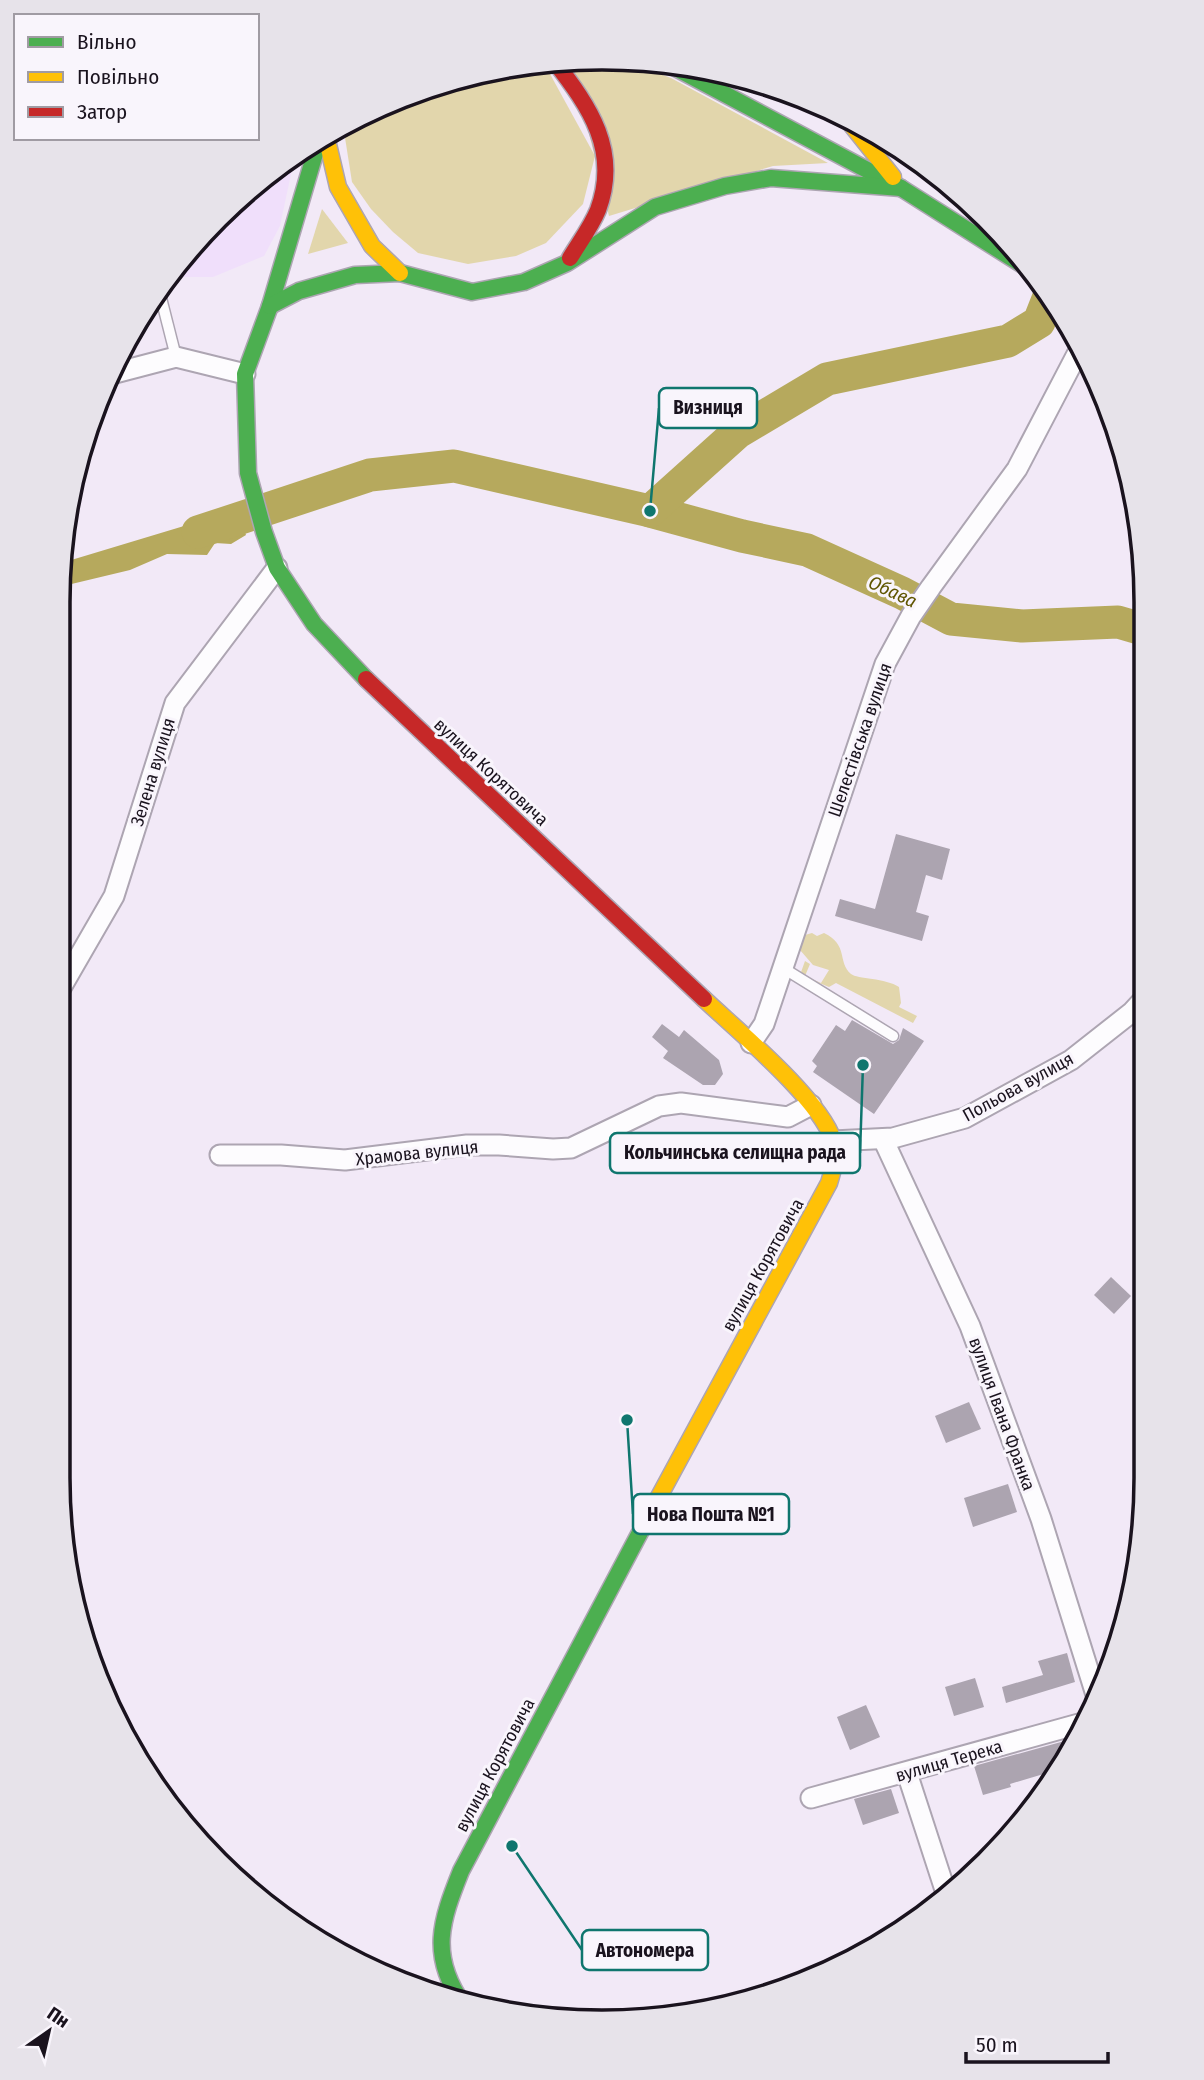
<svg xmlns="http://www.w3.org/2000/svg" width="1204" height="2080" font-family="'Fira Sans Condensed',sans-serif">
  <rect width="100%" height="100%" fill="#f2e9f7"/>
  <polygon fill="#f0dffb" points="295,155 280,226 264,256 213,277 182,277 172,273 193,243 271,170"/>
  <g fill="#e2d6ac">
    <polygon points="571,59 626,61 671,78 828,163 773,166 609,216"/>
    <polygon points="544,63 595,156 583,204 546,243 516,256 468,264 418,253 393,232 371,209 352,182 343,125 362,114 462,76"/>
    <polygon points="322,209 348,243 308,254"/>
    <path d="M812,933L817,936L824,933C849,945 837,962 851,974C857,979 886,978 899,987L901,1003L899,1007L917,1016L913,1023L836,983L829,987L800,975L805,961L810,964L805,976L821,983L829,970L813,965L800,950L801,941L805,935Z"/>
  </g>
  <polygon fill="#b6a95d" points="237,510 246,535 231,544 215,543 207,555 167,554 130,570 59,587 61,558 68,561"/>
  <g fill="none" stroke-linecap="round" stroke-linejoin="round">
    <g stroke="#b6a95d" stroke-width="33">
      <polyline points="650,511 742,536 807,550 902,593 951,619 1022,626 1118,622 1142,629"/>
      <polyline points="198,532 370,475 454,466 650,511 738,432 827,379 1008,341 1039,322 1050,294"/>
    </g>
  </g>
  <g fill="#aca4b0">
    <polygon points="896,834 950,849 942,880 926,875 916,912 929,916 922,941 835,916 840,899 875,909"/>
    <polygon points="852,1020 893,1044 899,1040 903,1028 924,1041 874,1114 813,1072 817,1066 812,1061 836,1025 845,1031"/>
    <polygon points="662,1024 679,1037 684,1030 719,1060 723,1074 715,1085 703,1085 663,1058 668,1051 652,1037"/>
    <polygon points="1111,1277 1131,1296 1114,1314 1094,1295"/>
    <polygon points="969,1402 981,1429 946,1443 935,1416"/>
    <polygon points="1008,1484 1017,1512 973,1527 964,1498"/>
    <polygon points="1067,1653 1075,1682 1006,1703 1002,1687 1043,1675 1038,1661"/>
    <polygon points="975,1678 984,1707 954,1716 945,1687"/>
    <polygon points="866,1705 880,1737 850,1750 837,1717"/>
    <polygon points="1079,1737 1073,1750 1057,1770 1010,1784 1011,1787 983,1795 974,1766"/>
    <polygon points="891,1789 899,1813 863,1825 854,1799"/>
  </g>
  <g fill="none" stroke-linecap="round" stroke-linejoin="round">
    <defs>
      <g id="lane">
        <polyline points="159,290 176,357"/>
        <polyline points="783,968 893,1036"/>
      </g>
      <g id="street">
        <polyline points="111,374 176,357 245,374"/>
        <polyline points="58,993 114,896 175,703 277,568"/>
        <polyline points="751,1043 764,1024 885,664 911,616 931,587 1017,469 1076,356 1080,352"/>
        <polyline points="883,1139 970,1326 1041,1519 1097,1698"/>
        <polyline points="833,1141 893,1138 965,1118 1071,1060 1132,1012 1143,1000"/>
        <polyline points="220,1155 281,1155 345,1160 467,1145 499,1145 553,1149 571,1148 659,1106 681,1103 788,1117 811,1105"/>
        <polyline points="907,1773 947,1896"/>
        <polyline points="811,1798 1086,1722"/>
      </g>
      <g id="fast">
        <polyline points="659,62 672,66 901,188 1029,269"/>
        <polyline points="319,140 270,306 245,374 248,473 264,532 277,568 314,624 366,679"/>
        <polyline points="270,306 299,291 355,275 400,273 472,292 524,282 567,263 655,207 725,186 771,178 901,188"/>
        <path d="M463,2004C429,1955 441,1921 461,1871L654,1506"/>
      </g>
      <g id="slow">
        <polyline points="846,118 893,177"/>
        <polyline points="326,136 338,187 372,246 400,273"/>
        <path d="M654,1506L829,1183C833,1170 838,1154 833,1140C819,1098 738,1031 704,999"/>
      </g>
      <g id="jam">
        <path d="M554,61C590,107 620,151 598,210C591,227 579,243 570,258"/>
        <polyline points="366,679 704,999"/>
      </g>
    </defs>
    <use href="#lane" stroke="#ada5b2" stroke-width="13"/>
    <use href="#street" stroke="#ada5b2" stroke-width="23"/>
    <use href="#fast" stroke="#ada5b2" stroke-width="19"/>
    <use href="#slow" stroke="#ada5b2" stroke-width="19"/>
    <use href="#jam" stroke="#ada5b2" stroke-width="19"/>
    <use href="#lane" stroke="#fdfcfe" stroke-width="10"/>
    <use href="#street" stroke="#fdfcfe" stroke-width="19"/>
    <use href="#fast" stroke="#4caf50" stroke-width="16"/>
    <use href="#slow" stroke="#ffc107" stroke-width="16"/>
    <use href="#jam" stroke="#c62828" stroke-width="16"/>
  </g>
  <g text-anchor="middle" stroke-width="6" stroke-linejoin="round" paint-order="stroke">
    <g font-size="18" fill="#1a131e" stroke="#f9f5fc">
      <text transform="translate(860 740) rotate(-71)" y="6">Шелестівська вулиця</text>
      <text transform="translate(153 772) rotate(-73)" y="6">Зелена вулиця</text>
      <text transform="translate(491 772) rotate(43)" y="6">вулиця Корятовича</text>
      <text transform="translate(1018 1087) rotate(-29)" y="6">Польова вулиця</text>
      <text transform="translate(417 1153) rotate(-6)" y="6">Храмова вулиця</text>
      <text transform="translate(763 1265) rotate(-61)" y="6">вулиця Корятовича</text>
      <text transform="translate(1002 1414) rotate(70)" y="6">вулиця Івана Франка</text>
      <text transform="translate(949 1761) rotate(-16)" y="6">вулиця Терека</text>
      <text transform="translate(495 1765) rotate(-62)" y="6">вулиця Корятовича</text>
    </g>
    <g font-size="19" font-style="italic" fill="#605602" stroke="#f9f5fc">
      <text transform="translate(893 591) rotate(25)" y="7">Обава</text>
    </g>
  </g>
  <path d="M0 0H1204V2080H0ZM602 70H602A532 532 0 0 1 1134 602V1478A532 532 0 0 1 602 2010H602A532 532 0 0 1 70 1478V602A532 532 0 0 1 602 70Z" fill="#e7e3ea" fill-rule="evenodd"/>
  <path fill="none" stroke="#1a131e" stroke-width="3.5" d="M602 70H602A532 532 0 0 1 1134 602V1478A532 532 0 0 1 602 2010H602A532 532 0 0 1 70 1478V602A532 532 0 0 1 602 70Z"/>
  <path fill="none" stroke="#0f766e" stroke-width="2.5" d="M650 511L659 408M863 1065L860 1153M627 1420L633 1514M512 1846L582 1950"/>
  <g fill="#0f766e" stroke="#f9f5fc" stroke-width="2.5">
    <circle cx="650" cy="511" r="7"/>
    <circle cx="863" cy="1065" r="7"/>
    <circle cx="627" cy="1420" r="7"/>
    <circle cx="512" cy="1846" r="7"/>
  </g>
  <g fill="#f9f5fc" stroke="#0f766e" stroke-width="2.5">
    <rect x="659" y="388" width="98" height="40" rx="7"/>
    <rect x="610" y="1133" width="250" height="40" rx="7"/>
    <rect x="633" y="1494" width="156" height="40" rx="7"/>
    <rect x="582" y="1930" width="126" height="40" rx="7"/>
  </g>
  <g font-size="19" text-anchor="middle" font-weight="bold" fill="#1a131e">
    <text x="708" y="414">Визниця</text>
    <text x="735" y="1159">Кольчинська селищна рада</text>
    <text x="711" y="1521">Нова Пошта №1</text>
    <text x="645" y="1957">Автономера</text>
  </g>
  <rect x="14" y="14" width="245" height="126" fill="#f9f5fc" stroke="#a09ba3" stroke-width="2"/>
  <rect x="28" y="37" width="35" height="10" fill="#4caf50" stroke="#a09ba3" stroke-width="2"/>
  <text x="77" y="49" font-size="21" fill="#1a131e">Вільно</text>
  <rect x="28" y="72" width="35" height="10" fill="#ffc107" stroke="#a09ba3" stroke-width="2"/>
  <text x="77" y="84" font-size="21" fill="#1a131e">Повільно</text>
  <rect x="28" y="107" width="35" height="10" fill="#c62828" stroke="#a09ba3" stroke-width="2"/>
  <text x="77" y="119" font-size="21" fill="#1a131e">Затор</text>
  <g transform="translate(49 2031) rotate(34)" stroke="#f9f5fc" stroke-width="5" paint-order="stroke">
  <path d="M0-5L12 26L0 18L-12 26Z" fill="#1a131e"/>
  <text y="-10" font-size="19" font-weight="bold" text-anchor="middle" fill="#1a131e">Пн</text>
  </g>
  <path d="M966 2052v10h142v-10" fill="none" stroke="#1a131e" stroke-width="3.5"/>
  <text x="976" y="2052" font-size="21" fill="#1a131e" stroke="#f9f5fc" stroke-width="5" paint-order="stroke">50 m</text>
</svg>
